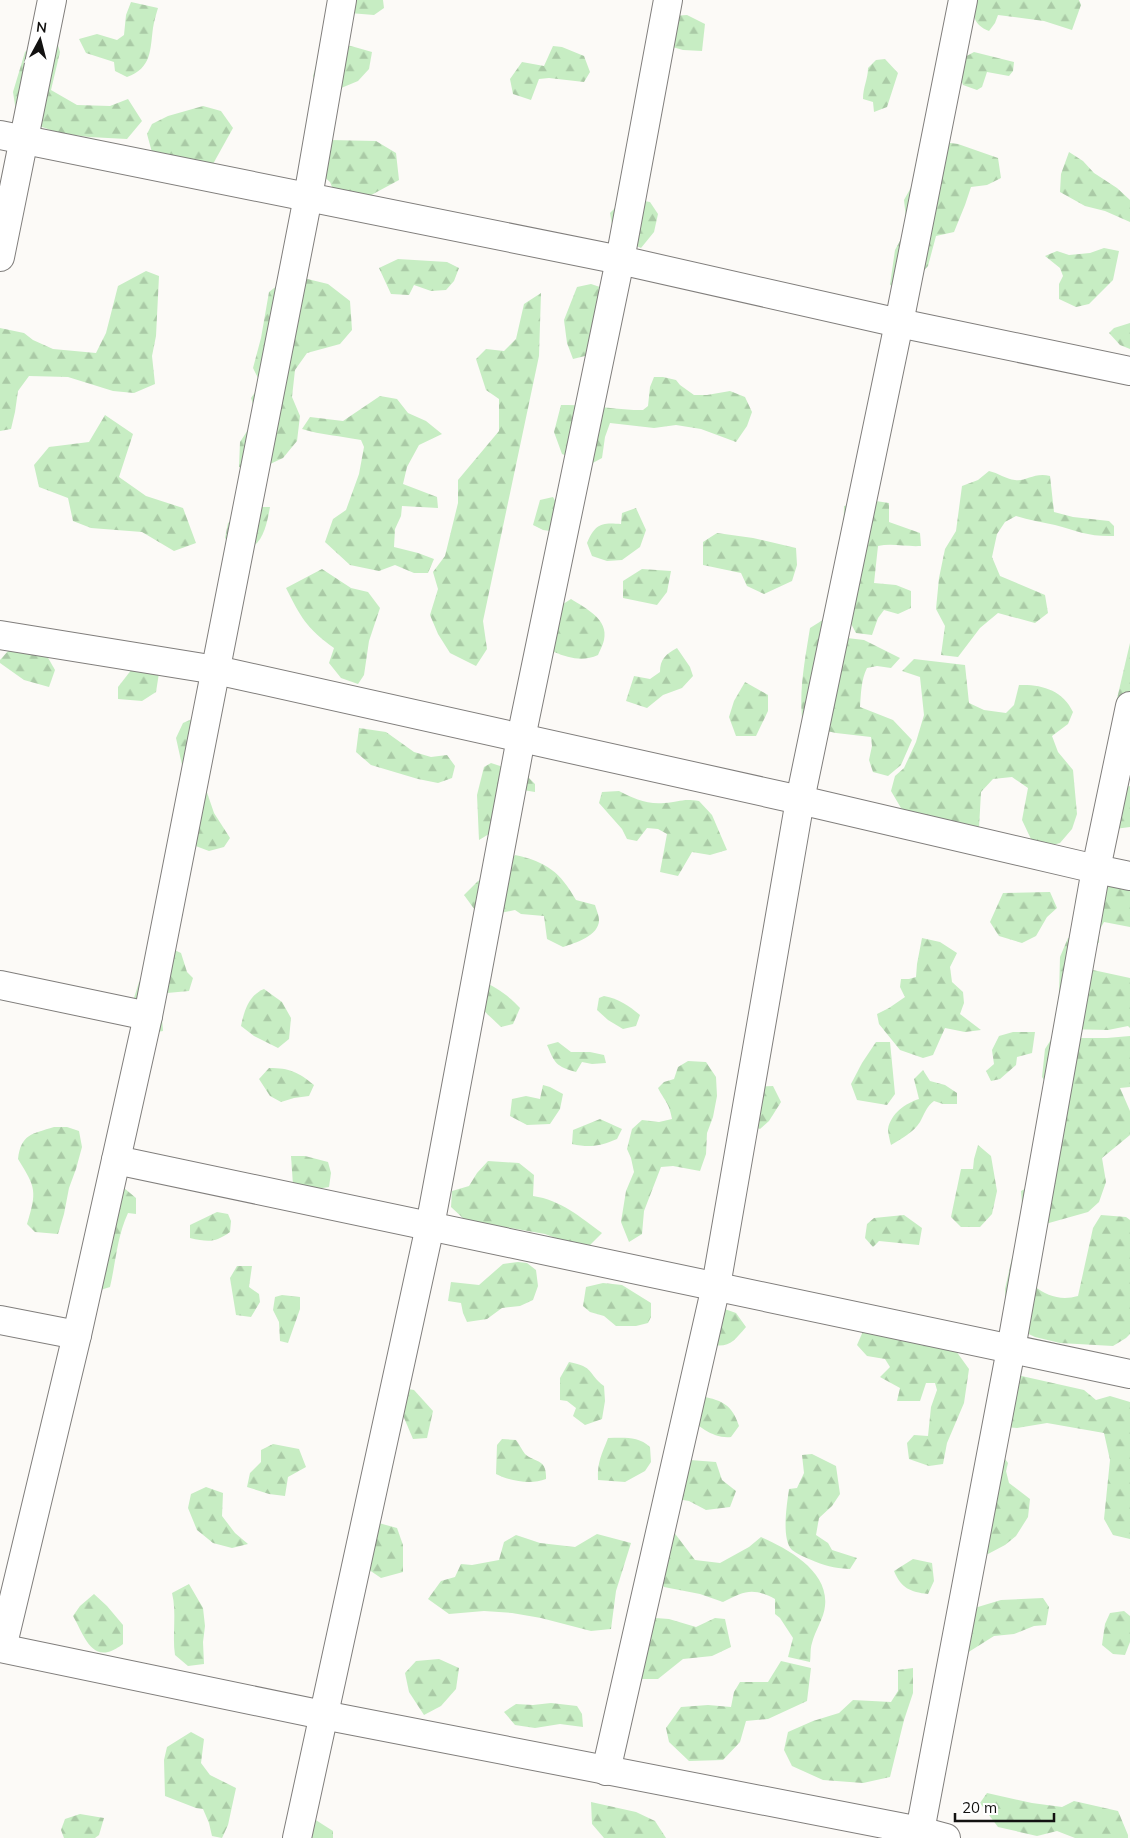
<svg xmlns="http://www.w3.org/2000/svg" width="1130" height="1838" font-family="Mulish,sans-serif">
  <defs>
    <pattern id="forest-firs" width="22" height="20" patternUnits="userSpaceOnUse" patternTransform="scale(1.25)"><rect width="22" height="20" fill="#c7edc3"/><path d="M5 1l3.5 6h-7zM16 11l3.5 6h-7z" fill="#aacaa6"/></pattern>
  </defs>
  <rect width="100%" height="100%" fill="#fcfaf7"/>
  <g fill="url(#forest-firs)">
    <polygon points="338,0 383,0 384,8 374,15 337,12"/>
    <path d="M972,0H1079L1081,5L1072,30L1044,21L998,15L995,23L989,31C973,25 973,14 972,0Z"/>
    <path d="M131,2L158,8C156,15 154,21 153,28C150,50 152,68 127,77L115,71L114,62L86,53L79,39L97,34L117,40L124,35L126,15Z"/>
    <polygon points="687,15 705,24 702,51 683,50 669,46 672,16"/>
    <polygon points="37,41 57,42 60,52 51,90 77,105 110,106 128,99 142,121 127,139 89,137 59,133 17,118 13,92 25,52"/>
    <polygon points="331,44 351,46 372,52 369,69 358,81 322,96 313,76 319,56"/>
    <polygon points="553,46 562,47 584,56 590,72 584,82 549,78 539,79 531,100 513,94 510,79 522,62 544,66"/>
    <polygon points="974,52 1014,62 1013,71 1009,76 987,72 982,87 977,90 963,85 958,71 963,58"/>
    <path d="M885,59L898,73L887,107L874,112L873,102L863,99C863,87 868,79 868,68L876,60Z"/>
    <polygon points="203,106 221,111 233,128 213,164 190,171 153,156 147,134 152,124 168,116"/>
    <polygon points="330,140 376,141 396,153 399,180 362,200 334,192 330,182 313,167"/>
    <polygon points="935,141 958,144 998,158 1001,178 987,185 971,187 965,205 954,232 936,236 928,266 906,290 890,285 895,250 907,228 904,200 923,166 919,147"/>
    <polygon points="1069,152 1083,161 1094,173 1117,188 1130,200 1130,222 1105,211 1085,206 1060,192 1061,174"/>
    <polygon points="633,199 650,202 658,214 654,232 641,248 614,236 610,213 618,205"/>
    <polygon points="1104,248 1119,251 1113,280 1089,304 1076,307 1059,299 1059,284 1063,276 1060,268 1045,256 1057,251 1069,255 1090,253"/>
    <polygon points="398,259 447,262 459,268 454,281 446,290 431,291 414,285 409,295 391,294 379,268"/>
    <polygon points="146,271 159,276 156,336 152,356 155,384 134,393 113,391 68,377 29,376 18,391 15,412 11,429 0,431 0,328 24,333 33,340 53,349 96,353 106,333 118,286"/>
    <polygon points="291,275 328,284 350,301 352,330 340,344 307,353 295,370 292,397 300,416 297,441 283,458 255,471 239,467 240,442 257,416 251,398 261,384 253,368 261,338 269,292"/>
    <polygon points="591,284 606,289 597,353 573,359 567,343 564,320 577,287"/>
    <polygon points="541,293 539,356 483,621 487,649 476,666 450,653 438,634 430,615 438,589 433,572 445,556 458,503 458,480 499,431 499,399 486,390 476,359 486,349 504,351 516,339 524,304"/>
    <polygon points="1130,323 1130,349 1120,345 1109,333 1114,328"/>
    <path d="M654,377H663L676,380L680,385L694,395H707L730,391L745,397L752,412L747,426L736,442L701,429L676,425L654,428L610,423L605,437L602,458L589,465L562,454L554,432L561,405C589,404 616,410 643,410L648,406L650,387Z"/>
    <path d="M380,396L397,399L408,413L426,421L442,434L419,445L407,467L403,484L437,497L438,508L402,506L401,516L395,529L394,547L418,553L434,559L428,573H414L395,565L379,571L350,565L325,542L333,519L346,510L359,474L364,447L361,440C341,436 321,435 302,429L310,417L343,421Z"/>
    <polygon points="105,415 133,434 119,477 146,496 183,508 196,543 174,551 142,532 91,528 73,521 68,498 39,487 34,465 49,447 89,442"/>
    <path d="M989,471C998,473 1006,479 1015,480C1026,482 1034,472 1050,476L1054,512L1073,517L1109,521L1114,526V536C1090,537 1077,531 1055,525C1042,522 1029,520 1016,516L1005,522L997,534L992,557L1000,576L1045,595L1048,613L1035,623L998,613L980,628L958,657L941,655L945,626L936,609L939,578L945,549L956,531L962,486L978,480Z"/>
    <polygon points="553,497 560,510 557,532 543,530 533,525 540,500"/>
    <path d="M869,500L889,503V522L920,533L921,546C906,547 892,543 878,546L874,583L896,585L911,591V608L898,614L884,610L878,618L872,635L856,633L842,607L844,506Z"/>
    <path d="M252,507H270C266,529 261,553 235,550L225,538L228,523Z"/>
    <path d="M636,508L646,530L640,547L622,560L607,561L592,556L587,543C595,524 601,522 621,524L622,513Z"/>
    <polygon points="717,533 753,538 796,548 797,565 792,581 764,594 747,586 741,573 703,565 703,542"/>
    <path d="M322,569L351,588L368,592L380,608L369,641L364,675L358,684L341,678L329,663L334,648C307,629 300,616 286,588Z"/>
    <polygon points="642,569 671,571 667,592 657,605 623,598 623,581"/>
    <path d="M571,599C585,608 609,619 604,640C603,645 600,650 598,655C583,662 569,658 554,652L551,634L552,611Z"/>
    <path d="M826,618L847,638L864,640L900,658L891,668L877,666L867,668C861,680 861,694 860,707L893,720L912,740L901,765L888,776L873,772L869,760L872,746L871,737L836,733L803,726C798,693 805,660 810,628Z"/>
    <polygon points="1130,643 1130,750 1112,733 1116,703"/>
    <path d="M677,648L690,667L693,676L682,688L663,695L647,708L626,701L634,676L650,679L660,672C660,659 666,654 677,648Z"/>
    <polygon points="9,650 47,656 55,670 49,687 24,680 0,663 0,660"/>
    <path d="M914,659L965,665L969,703L984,710L1006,713L1014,705L1019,685C1041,684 1063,690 1073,712L1068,724L1052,736L1058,752L1073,770L1077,814L1072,829L1060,843L1045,847L1031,839L1022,820L1028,788L1012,777L993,779L981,792L979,828L930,823L901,808L891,791L895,776L904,768L916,742L924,715L920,677L902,671Z"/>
    <polygon points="132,669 159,673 156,692 142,701 118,699 118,687"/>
    <polygon points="745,682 768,695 768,711 756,736 736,736 729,717 734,701"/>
    <polygon points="192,719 206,727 200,772 214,813 230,838 224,847 209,851 193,845 186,783 176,738 183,723"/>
    <polygon points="359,728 386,732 414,752 431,757 447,755 455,766 452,778 438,783 418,779 371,765 356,752"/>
    <polygon points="491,763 525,774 535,784 535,792 499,786 489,834 479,840 477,795 484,767"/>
    <polygon points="1130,786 1130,827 1099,831 1119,789"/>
    <path d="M619,791C632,798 648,805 664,803C680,802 682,798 699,801L712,815L727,850L710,855L692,852L678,876L660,872L667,834L658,829L647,828L637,841L627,839L622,829L599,803L602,792Z"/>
    <path d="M515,855C547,862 560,872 576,900L595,905C596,909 599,915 599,920C599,936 575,943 563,947L547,939L544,916L521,914L515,910L480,917L464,895L478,881L506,867Z"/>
    <polygon points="1092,879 1130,885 1130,927 1104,922 1099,931 1099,943 1077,932 1073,926 1076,896"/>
    <polygon points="1050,892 1057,908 1047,917 1036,936 1022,943 999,936 990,922 1003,893"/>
    <polygon points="1083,937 1094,952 1093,970 1130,978 1130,1028 1128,1026 1108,1030 1061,1029 1055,1018 1059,995 1060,957 1068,938"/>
    <polygon points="922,938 940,942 957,953 950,967 952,982 963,992 964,1003 960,1014 981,1030 965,1032 945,1028 933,1055 923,1058 900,1050 879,1024 877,1014 889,1008 905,997 900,987 901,979 909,979 916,977 917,964"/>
    <polygon points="170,948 181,953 187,972 193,978 189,991 167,993 162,1019 163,1031 141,1035 129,1014 139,982 154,974"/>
    <path d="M480,980C496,987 508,995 520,1008L513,1024L501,1027L482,1009Z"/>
    <path d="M264,989L282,1002L291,1018L289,1039L278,1048L254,1036L241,1026C244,1011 249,995 264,989Z"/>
    <path d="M604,996C619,999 628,1005 640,1015L636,1026L623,1029L608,1020L597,1010L599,998Z"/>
    <polygon points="1013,1032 1035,1032 1032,1053 1017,1057 1016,1065 1000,1079 991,1081 986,1071 994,1064 992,1050 999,1036"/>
    <polygon points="1130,1036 1130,1087 1120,1088 1130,1111 1130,1135 1102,1158 1106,1182 1099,1202 1088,1212 1024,1230 1021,1191 1043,1179 1052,1092 1042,1077 1045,1049 1052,1038 1107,1038"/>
    <path d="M558,1042L571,1052H590L604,1055L606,1063L592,1064L582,1062L576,1072C556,1066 555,1064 547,1045Z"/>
    <polygon points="876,1042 890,1042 895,1094 887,1105 857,1100 851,1084 862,1063"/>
    <path d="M688,1061L706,1062L716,1077L717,1096L713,1117L707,1133L706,1154L700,1171L673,1166L661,1167L644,1211L642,1234L629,1242L621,1222L626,1191L634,1172L631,1158L627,1149L632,1129L642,1120L659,1122L672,1119C669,1102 665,1102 658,1088L664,1082L674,1079L678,1067Z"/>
    <path d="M269,1068C290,1068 298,1072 314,1085L309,1096L294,1098L281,1102L270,1096L259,1079Z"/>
    <path d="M923,1070L930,1081L945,1085L957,1093V1104H943L934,1101C926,1107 925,1113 920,1122C914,1132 901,1139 891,1145C890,1141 888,1133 888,1129C891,1113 906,1103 919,1099L914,1079Z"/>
    <polygon points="543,1085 550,1087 563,1094 560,1109 550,1124 527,1125 510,1116 512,1099 526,1096 540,1099"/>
    <polygon points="773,1086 781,1102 769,1121 760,1129 745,1123 755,1087"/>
    <path d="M600,1119L622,1129L617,1139C601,1146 590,1148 572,1144L573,1130Z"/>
    <path d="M54,1127H67L79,1131L82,1147L76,1169L69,1188L64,1214L58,1234L35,1232L27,1224C37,1191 36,1188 18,1159C21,1134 32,1134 54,1127Z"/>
    <polygon points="978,1145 991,1156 997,1191 992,1214 980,1227 961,1227 951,1217 961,1169 973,1169 974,1159"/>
    <polygon points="291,1156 305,1156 328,1162 331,1173 329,1187 310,1190 293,1185"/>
    <path d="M488,1161L519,1163L534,1175L533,1196C561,1200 580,1217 602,1233L590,1245L566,1242L545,1234L465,1220L451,1207L452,1191L469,1186L477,1173Z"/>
    <path d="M109,1187L124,1188L136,1198V1214L128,1213C117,1237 116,1261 110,1287L94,1292Z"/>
    <path d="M217,1212L228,1214L231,1221L230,1232C215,1243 208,1242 190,1238V1225Z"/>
    <polygon points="904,1215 922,1228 919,1245 879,1241 873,1247 865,1238 867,1224 874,1218"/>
    <path d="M1101,1215L1126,1217L1130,1220V1334L1126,1338L1113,1346L1060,1343L1035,1337L1018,1329L1006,1314L1005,1289L1012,1258L1025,1242L1034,1286C1047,1296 1061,1301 1078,1296L1093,1228Z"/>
    <polygon points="518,1262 527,1263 536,1270 538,1286 533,1300 520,1306 502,1308 487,1319 467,1322 463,1313 461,1303 448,1301 451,1282 479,1285 503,1264"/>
    <polygon points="237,1266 252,1266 249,1287 259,1294 260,1302 251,1317 236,1315 230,1278"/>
    <polygon points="603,1283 622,1285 651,1303 651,1317 648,1323 636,1326 616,1326 604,1316 590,1312 583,1306 586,1287"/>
    <polygon points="282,1295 300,1297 300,1309 288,1343 280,1341 279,1322 273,1310 275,1297"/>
    <path d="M719,1307L736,1313L746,1327C733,1342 729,1349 708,1344Z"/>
    <polygon points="864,1329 931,1342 956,1351 969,1369 964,1403 947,1443 943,1464 929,1466 909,1459 907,1443 914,1435 928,1436 931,1407 937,1390 935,1383 926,1383 920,1401 897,1401 900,1388 880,1377 890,1367 885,1359 867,1356 857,1345"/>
    <path d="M569,1362C595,1367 587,1373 604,1386L605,1401L602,1419L585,1425L573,1416L576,1408L567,1401L560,1400V1378Z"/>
    <polygon points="1013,1374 1084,1390 1096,1400 1110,1396 1130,1402 1130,1539 1113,1535 1104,1519 1110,1460 1104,1433 1047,1423 1017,1428 994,1426"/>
    <polygon points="397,1387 414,1390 433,1411 427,1438 413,1439 399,1406"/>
    <path d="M693,1394C717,1400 731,1400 739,1426L731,1437C713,1439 699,1426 685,1415Z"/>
    <path d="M608,1438C624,1438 638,1436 650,1447L651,1462L645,1471L625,1482L598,1480C597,1462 602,1454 608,1438Z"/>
    <path d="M502,1439L516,1440C519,1444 522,1450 525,1454C535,1463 547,1458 546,1479C531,1485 510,1481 496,1474L497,1445Z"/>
    <polygon points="273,1444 299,1449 306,1467 288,1477 285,1496 269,1494 247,1487 250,1473 261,1462 261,1450"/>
    <polygon points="998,1449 1008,1463 1006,1471 1009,1483 1030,1499 1028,1517 1016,1536 1005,1545 988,1554 970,1551"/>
    <path d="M812,1454L836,1466L840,1494L832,1506L819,1518L816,1535L828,1543L832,1550L857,1558L850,1569C832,1568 826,1566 809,1559C804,1557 797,1554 792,1550C781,1539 787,1504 789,1489L797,1488L804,1473L802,1455Z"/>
    <polygon points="690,1460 716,1462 722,1480 736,1491 730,1507 706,1510 689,1501 671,1498"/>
    <polygon points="206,1487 223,1493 222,1516 235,1533 248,1544 232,1548 213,1543 197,1530 188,1508 191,1494"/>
    <polygon points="375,1522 397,1528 403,1545 403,1572 381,1578 359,1563"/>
    <path d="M673,1531L695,1560L720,1563L749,1547L761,1537C788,1549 829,1571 825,1606C824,1618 815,1631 812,1643C810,1649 811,1655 810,1662L788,1657L793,1638L780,1618L775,1614V1599C752,1587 745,1591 723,1602L700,1594L664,1587L654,1571Z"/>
    <polygon points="597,1534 631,1543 616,1591 611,1629 591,1631 541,1618 512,1613 484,1611 449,1614 428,1599 441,1581 455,1577 461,1564 472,1565 499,1560 504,1542 516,1535 540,1543 575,1547"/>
    <path d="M913,1559L932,1563L934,1581L928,1594C910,1592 901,1588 894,1571Z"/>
    <path d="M189,1584L203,1608L205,1626L203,1642L204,1664L188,1666L175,1655C172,1634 177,1613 172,1593Z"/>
    <path d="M94,1594L107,1606L123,1625V1644C119,1647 113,1651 108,1652C89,1657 81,1629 73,1616L80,1606Z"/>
    <polygon points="1043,1598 1049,1607 1046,1625 1034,1626 1014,1634 994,1636 967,1653 958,1613 1001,1600"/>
    <polygon points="1124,1611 1130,1616 1130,1642 1125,1655 1113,1654 1102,1645 1105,1624 1110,1613"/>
    <polygon points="642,1617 669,1619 696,1627 715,1618 725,1619 731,1647 712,1656 683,1659 658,1679 634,1679"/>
    <polygon points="439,1659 459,1668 456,1689 441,1706 424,1715 409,1692 405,1673 416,1661"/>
    <polygon points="781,1661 811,1668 807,1701 768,1719 746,1721 740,1742 723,1760 689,1761 669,1742 666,1728 681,1707 708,1705 731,1707 734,1692 740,1682 768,1682"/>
    <polygon points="913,1668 913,1693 904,1720 890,1777 863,1783 823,1780 792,1766 784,1750 788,1732 813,1721 839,1713 853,1700 891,1702 898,1691 898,1670"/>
    <polygon points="551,1703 577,1706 582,1714 583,1727 560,1724 535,1728 515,1725 504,1712 516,1704 533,1705"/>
    <polygon points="191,1732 204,1739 201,1763 210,1775 236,1788 228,1825 222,1838 212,1836 209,1823 203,1809 196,1808 165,1796 164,1760 167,1747"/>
    <polygon points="987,1793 1032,1803 1062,1807 1074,1801 1118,1811 1128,1835 1128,1838 1075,1838 1057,1831 1037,1836 998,1827 980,1803"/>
    <polygon points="591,1802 636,1812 655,1821 666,1838 604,1838 592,1824"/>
    <polygon points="80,1814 104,1818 99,1835 95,1838 64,1838 61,1830 65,1819"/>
    <polygon points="311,1817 333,1831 333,1838 290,1838"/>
  </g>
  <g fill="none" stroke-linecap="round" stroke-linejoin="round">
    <defs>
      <g id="minor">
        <polyline points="0,135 620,260 899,323 1130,371"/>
        <polyline points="0,257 52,0"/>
        <polyline points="0,635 216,670 800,800 1096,869 1130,876"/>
        <polyline points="0,985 148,1016"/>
        <polyline points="116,1160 1130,1374"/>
        <polyline points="0,1320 77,1335"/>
        <polyline points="0,1648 323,1715 920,1831 946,1838"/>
        <polyline points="2,1648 77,1335 148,1016 308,197 342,0"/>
        <polyline points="606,1771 716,1286 800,800 899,323 963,0"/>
        <polyline points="920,1831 1011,1349 1096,869 1130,706"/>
        <polyline points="297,1838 430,1226 521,738 620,260 668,0"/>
      </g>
    </defs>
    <use href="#minor" stroke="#807e7c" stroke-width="30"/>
    <use href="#minor" stroke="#fff" stroke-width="28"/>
  </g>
  <g transform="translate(40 40) rotate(7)" stroke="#ffffff" stroke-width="4" paint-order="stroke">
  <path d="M0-4L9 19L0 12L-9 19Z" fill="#131211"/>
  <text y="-8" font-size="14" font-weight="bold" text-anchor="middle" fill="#131211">N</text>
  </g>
  <path d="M955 1813v8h99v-8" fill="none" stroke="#131211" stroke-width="2.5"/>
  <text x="962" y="1813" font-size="15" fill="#131211" stroke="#ffffff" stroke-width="4" paint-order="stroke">20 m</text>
</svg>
